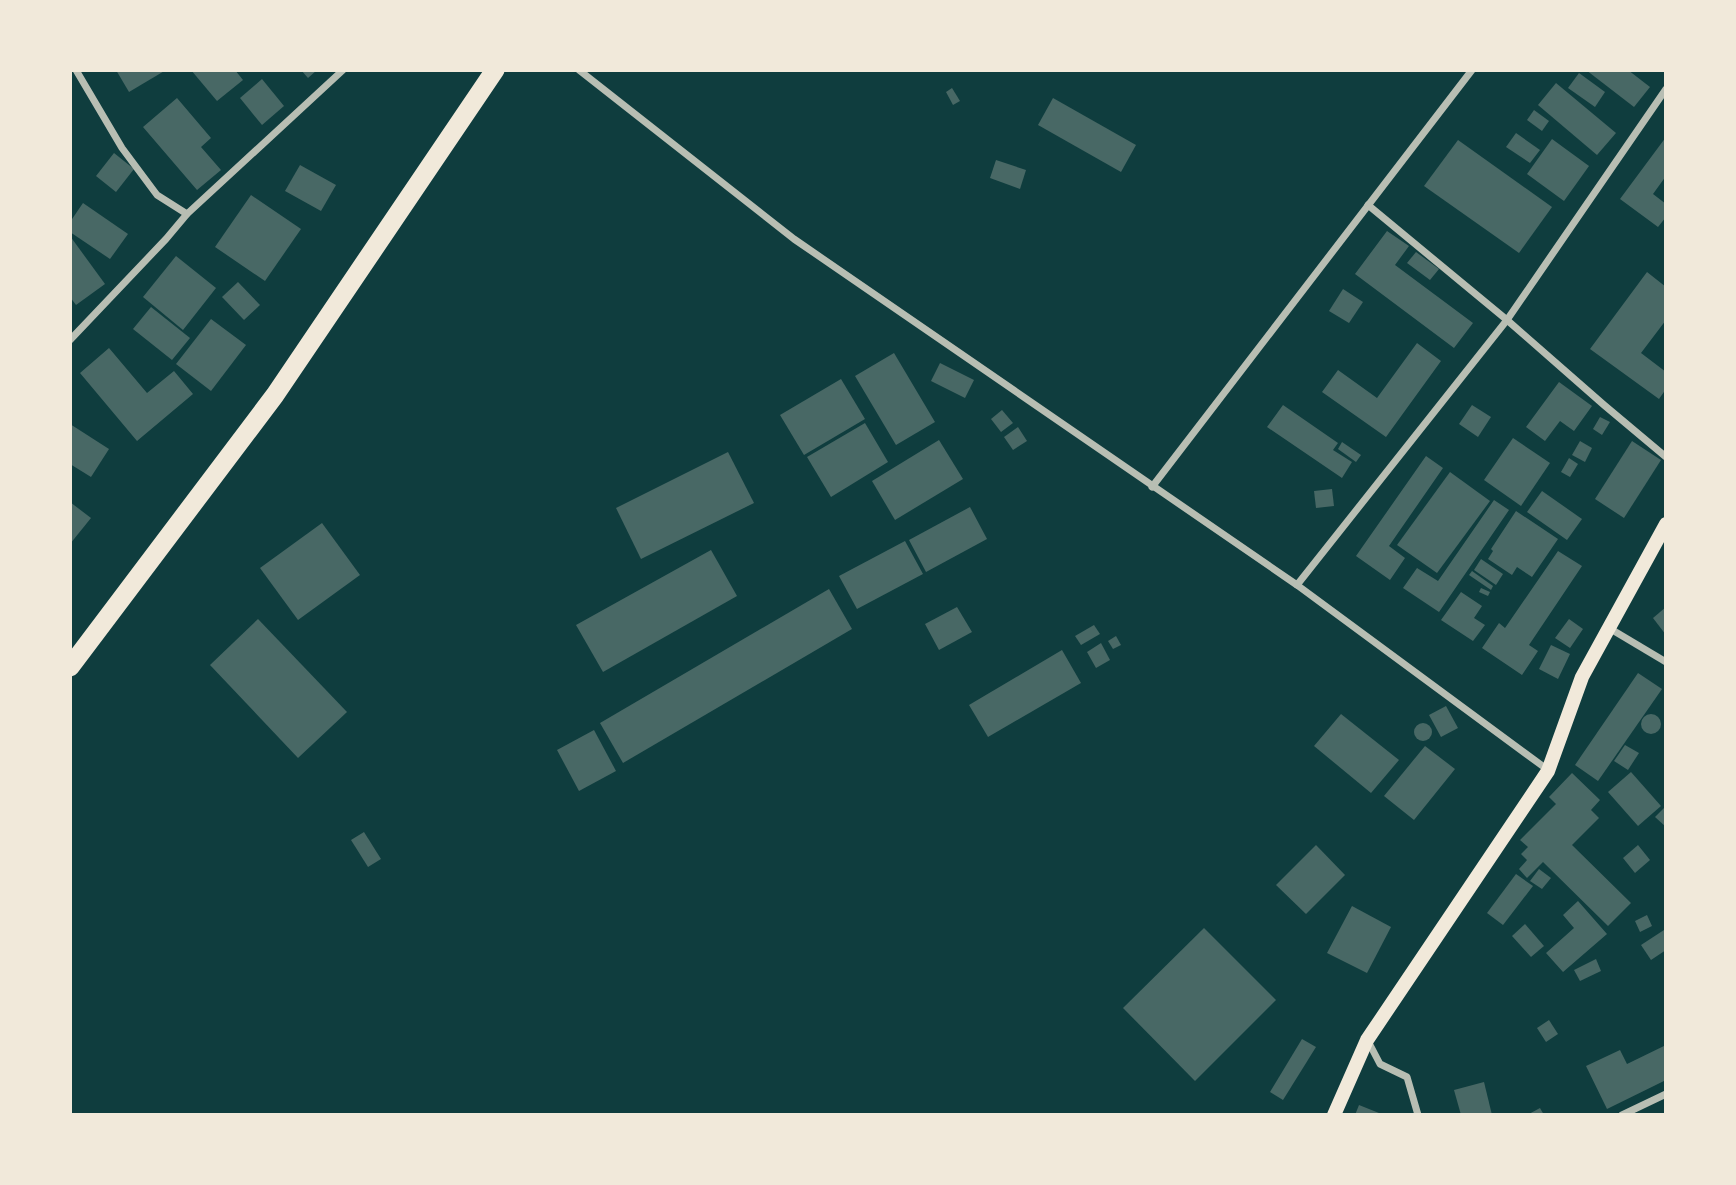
<svg xmlns="http://www.w3.org/2000/svg" width="1736" height="1185" font-family="'Roboto Condensed',sans-serif">
  <rect width="100%" height="100%" fill="#0f3d3e"/>
  <g fill="#486865">
    <polygon points="116,70 166,70 129,92"/>
    <polygon points="191,70 235,70 243,80 217,101"/>
    <polygon points="301,70 317,70 308,78"/>
    <polygon points="1586,70 1628,70 1650,87 1634,107"/>
    <polygon points="1579,73 1605,92 1595,107 1568,88"/>
    <polygon points="262,79 284,106 262,125 240,98"/>
    <polygon points="1556,83 1616,133 1597,155 1538,105"/>
    <polygon points="952,88 960,101 953,105 946,92"/>
    <polygon points="177,98 211,138 201,147 221,170 197,190 143,127"/>
    <polygon points="1053,98 1136,145 1121,172 1038,125"/>
    <polygon points="1534,110 1549,121 1542,131 1527,120"/>
    <polygon points="1516,133 1540,150 1530,163 1506,147"/>
    <polygon points="1666,137 1666,176 1653,194 1666,204 1666,217 1658,227 1620,199"/>
    <polygon points="1552,139 1589,166 1564,201 1527,174"/>
    <polygon points="1458,140 1552,207 1519,253 1424,186"/>
    <polygon points="114,153 134,169 116,192 96,176"/>
    <polygon points="996,160 1026,170 1020,189 990,178"/>
    <polygon points="300,165 336,185 321,211 285,191"/>
    <polygon points="251,195 301,229 265,281 215,247"/>
    <polygon points="83,203 128,234 110,259 70,232 70,222"/>
    <polygon points="1387,231 1409,246 1395,265 1473,323 1454,348 1355,274"/>
    <polygon points="70,236 105,284 76,305 70,297"/>
    <polygon points="1416,252 1439,269 1430,280 1407,263"/>
    <polygon points="176,256 216,288 183,330 143,297"/>
    <polygon points="1647,272 1666,287 1666,320 1641,353 1666,372 1666,389 1659,399 1590,349"/>
    <polygon points="238,282 260,305 244,320 222,297"/>
    <polygon points="1343,289 1363,302 1349,323 1329,311"/>
    <polygon points="151,307 190,338 172,360 133,329"/>
    <polygon points="211,319 246,345 211,391 176,364"/>
    <polygon points="1417,343 1441,361 1386,437 1322,392 1338,370 1377,398"/>
    <polygon points="109,348 147,393 174,371 193,394 137,441 80,373"/>
    <polygon points="894,353 935,422 896,445 855,376"/>
    <polygon points="940,363 974,380 965,398 931,381"/>
    <polygon points="841,379 865,419 804,455 780,415"/>
    <polygon points="1559,382 1592,406 1574,431 1560,421 1545,441 1526,427"/>
    <polygon points="1283,405 1338,443 1333,450 1352,462 1342,478 1267,427"/>
    <polygon points="1472,405 1491,417 1478,437 1459,424"/>
    <polygon points="1002,410 1013,423 1001,432 991,419"/>
    <polygon points="1600,417 1610,422 1602,435 1593,429"/>
    <polygon points="865,423 888,462 831,497 807,457"/>
    <polygon points="70,424 109,449 91,477 70,464"/>
    <polygon points="1018,427 1027,441 1013,450 1004,437"/>
    <polygon points="1513,438 1550,463 1521,506 1484,480"/>
    <polygon points="939,440 963,479 895,520 872,481"/>
    <polygon points="1580,441 1592,448 1585,462 1572,455"/>
    <polygon points="1632,441 1661,460 1624,518 1595,499"/>
    <polygon points="1342,442 1361,455 1356,462 1338,449"/>
    <polygon points="728,452 754,503 641,559 616,508"/>
    <polygon points="1426,456 1443,468 1389,546 1405,558 1390,580 1356,556"/>
    <polygon points="1569,458 1578,464 1570,477 1561,472"/>
    <polygon points="1450,472 1490,501 1437,573 1397,545"/>
    <polygon points="1332,489 1334,506 1316,508 1314,491"/>
    <polygon points="1542,491 1582,519 1567,540 1527,512"/>
    <polygon points="1494,500 1509,510 1439,612 1403,588 1417,568 1438,581"/>
    <polygon points="70,502 91,518 70,544"/>
    <polygon points="970,507 987,539 926,572 909,540"/>
    <polygon points="1516,511 1558,539 1532,577 1517,567 1512,575 1488,559 1493,551 1491,549"/>
    <polygon points="322,523 360,575 298,620 260,568"/>
    <polygon points="905,541 923,574 857,609 839,576"/>
    <polygon points="711,550 737,596 603,672 576,625"/>
    <polygon points="1558,551 1582,566 1529,645 1538,651 1522,675 1482,648 1499,623 1505,628"/>
    <polygon points="1481,559 1503,574 1496,585 1474,570"/>
    <polygon points="1472,571 1493,586 1491,590 1469,575"/>
    <polygon points="1481,588 1490,592 1488,596 1479,592"/>
    <polygon points="829,589 852,629 623,763 600,723"/>
    <polygon points="1461,592 1482,606 1474,618 1485,625 1473,641 1441,620"/>
    <polygon points="957,607 972,632 939,650 925,624"/>
    <polygon points="1666,607 1666,635 1653,618"/>
    <polygon points="258,619 347,712 298,758 210,665"/>
    <polygon points="1569,619 1583,629 1570,648 1555,638"/>
    <polygon points="1094,625 1100,634 1081,645 1075,636"/>
    <polygon points="1116,636 1121,645 1113,649 1108,641"/>
    <polygon points="1101,643 1110,660 1096,668 1087,652"/>
    <polygon points="1551,645 1570,654 1558,679 1539,669"/>
    <polygon points="1062,650 1081,683 988,737 969,705"/>
    <polygon points="1638,673 1662,689 1598,781 1575,765"/>
    <polygon points="1446,706 1458,728 1441,737 1429,715"/>
    <polygon points="1341,714 1399,760 1371,793 1314,746"/>
    <circle cx="1651" cy="724" r="10"/>
    <circle cx="1423" cy="732" r="9"/>
    <polygon points="594,730 616,771 579,791 557,750"/>
    <polygon points="1625,745 1639,753 1628,770 1614,761"/>
    <polygon points="1425,746 1455,769 1414,820 1384,796"/>
    <polygon points="1631,772 1661,806 1638,826 1608,792"/>
    <polygon points="1572,773 1600,800 1591,810 1599,818 1572,845 1631,903 1608,926 1543,862 1527,878 1519,869 1527,860 1521,854 1528,847 1520,840 1556,804 1549,797"/>
    <polygon points="1666,806 1666,827 1655,817"/>
    <polygon points="364,832 381,859 368,867 351,840"/>
    <polygon points="1316,845 1345,875 1306,914 1276,885"/>
    <polygon points="1638,845 1650,860 1635,873 1623,858"/>
    <polygon points="1539,869 1551,878 1542,889 1530,881"/>
    <polygon points="1516,874 1533,886 1503,925 1487,913"/>
    <polygon points="1578,901 1607,934 1563,972 1546,953 1574,928 1563,915"/>
    <polygon points="1352,906 1391,927 1367,973 1327,953"/>
    <polygon points="1647,915 1652,926 1640,932 1635,921"/>
    <polygon points="1525,924 1544,946 1531,957 1512,936"/>
    <polygon points="1204,928 1276,1000 1195,1081 1123,1008"/>
    <polygon points="1664,930 1666,933 1666,950 1651,960 1641,945"/>
    <polygon points="1596,959 1601,971 1580,981 1574,970"/>
    <polygon points="1549,1020 1558,1034 1546,1042 1537,1028"/>
    <polygon points="1302,1039 1316,1047 1283,1100 1270,1092"/>
    <polygon points="1666,1045 1666,1080 1607,1109 1586,1066 1620,1050 1627,1064"/>
    <polygon points="1484,1082 1492,1115 1461,1115 1454,1090"/>
    <polygon points="1359,1105 1384,1115 1355,1115"/>
    <polygon points="1540,1108 1544,1115 1527,1115"/>
  </g>
  <g fill="none" stroke-linecap="round" stroke-linejoin="round">
    <g stroke="#b8beb3" stroke-width="7">
      <polyline points="76,70 122,148 157,195 187,214"/>
      <polyline points="579,70 794,239 1297,585 1548,770"/>
      <polyline points="1368,205 1507,320 1604,405 1666,457"/>
      <polyline points="70,340 166,239 187,214 343,70"/>
      <polyline points="1152,487 1472,70"/>
      <polyline points="1297,585 1507,320 1666,89"/>
      <polyline points="1609,628 1666,662"/>
      <polyline points="1368,1041 1380,1064 1407,1077 1418,1115"/>
      <polyline points="1622,1115 1666,1094"/>
    </g>
    <polyline stroke="#f1e9da" stroke-width="14" points="1334,1115 1367,1040 1548,771 1582,677 1666,524"/>
    <polyline stroke="#f1e9da" stroke-width="19" points="70,667 275,395 495,70"/>
  </g>
  <rect width="1736" height="1185" fill="none" stroke="#f1e9da" stroke-width="144"/>
</svg>
